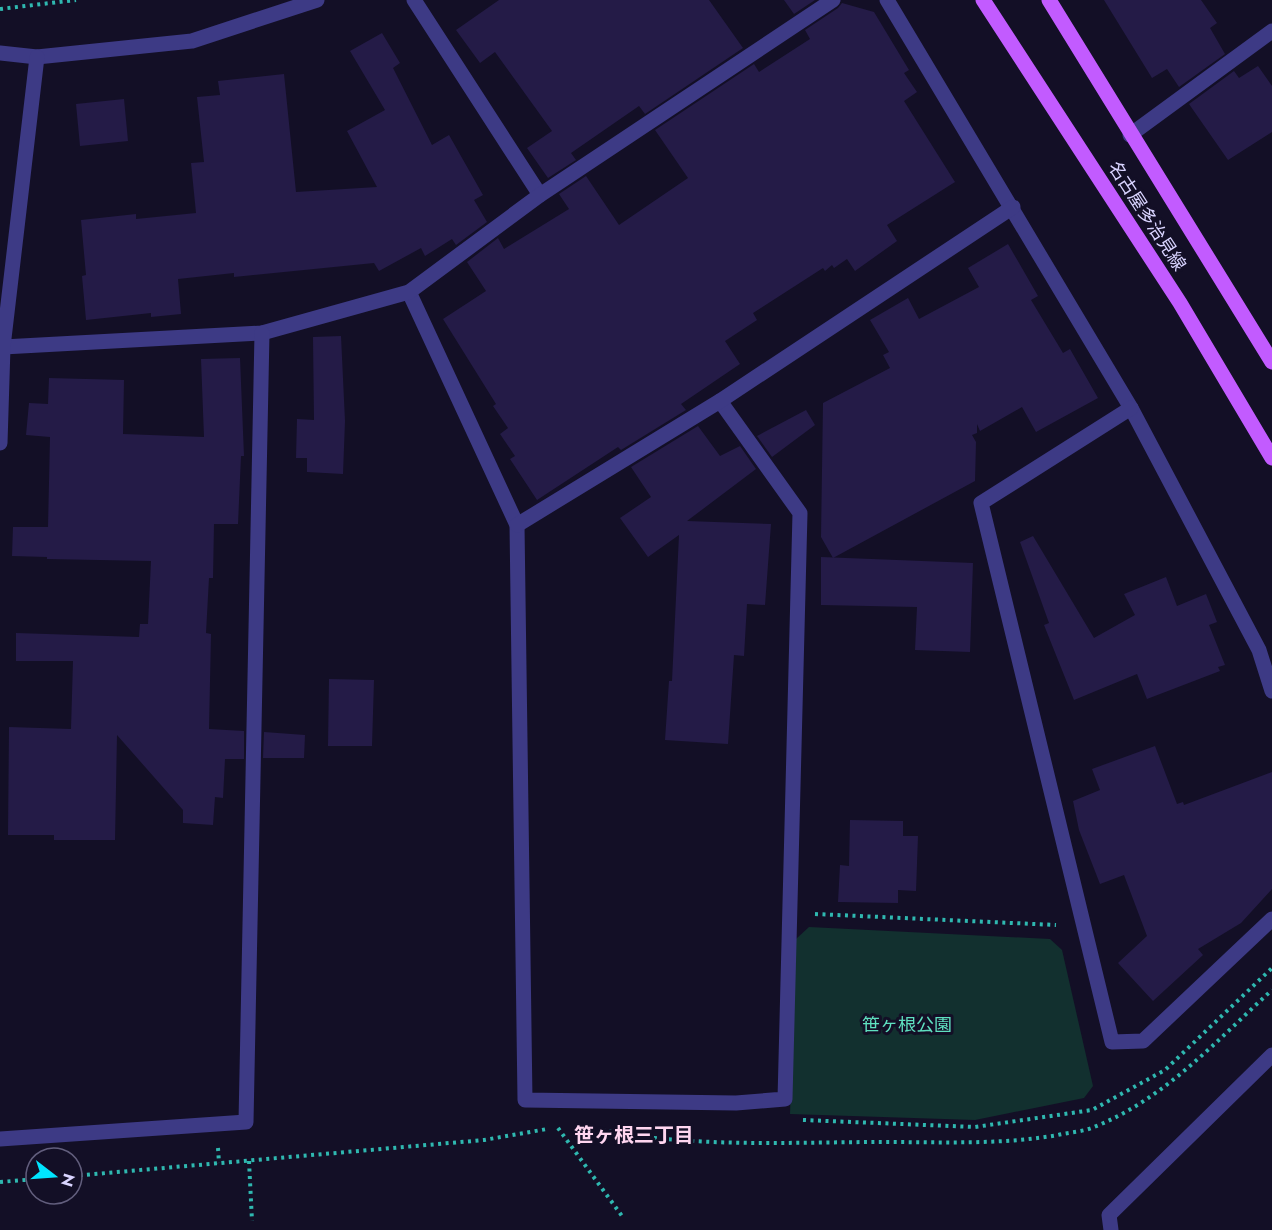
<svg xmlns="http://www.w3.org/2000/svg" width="1272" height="1230" font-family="Jost,'Noto Sans JP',sans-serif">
  <rect width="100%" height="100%" fill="#130f26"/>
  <polygon fill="#12302f" points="809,927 1050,939 1062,950 1093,1086 1084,1098 975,1120 790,1114 796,939"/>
  <g fill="#241b47">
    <polygon points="499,0 709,0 743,48 645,114 639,106 571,153 576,160 548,178 527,148 552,131 495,52 480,63 456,30"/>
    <polygon points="784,0 815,0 794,14"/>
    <polygon points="1104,0 1201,0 1217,23 1210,28 1225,54 1179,87 1167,69 1152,78"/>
    <polygon points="842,3 874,12 909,70 904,73 917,92 904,101 955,182 887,225 897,241 855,271 847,259 834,268 832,265 825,271 823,268 753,313 757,320 725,341 740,364 681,404 686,410 621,450 618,447 537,500 510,459 515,456 500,434 508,428 493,406 496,404 443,319 486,291 467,262 498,238 504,249 569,209 559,194 586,176 619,225 688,178 655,130 754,64 759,72 810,39 805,30 838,8"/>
    <polygon points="382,33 400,63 393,68 432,145 449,135 483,195 474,200 487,222 456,245 452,239 425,256 421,248 379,271 374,263 234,277 234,273 178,279 181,314 151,317 151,313 86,320 82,276 86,275 81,220 136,214 136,219 196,213 191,163 204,162 197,97 220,95 218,81 284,74 296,192 377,187 347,131 385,110 350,51"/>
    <polygon points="1258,66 1272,86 1272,132 1228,160 1189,104 1234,71 1239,78"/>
    <polygon points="124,99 128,141 80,146 76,104"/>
    <polygon points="1008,244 1038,296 1031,300 1063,353 1070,349 1098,398 1036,432 1022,407 980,431 977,424 977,433 972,435 976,442 975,481 833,558 821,537 823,403 890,368 883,355 889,352 870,320 908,298 919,319 979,287 968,268"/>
    <polygon points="341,336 345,421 343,474 307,472 307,458 296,458 297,419 314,420 313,337"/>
    <polygon points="240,358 244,456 241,456 238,524 214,524 213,578 209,578 206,633 211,634 209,729 244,731 244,759 225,759 223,798 215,797 213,825 183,823 183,810 117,735 115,840 54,840 54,835 8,835 9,727 71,729 73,661 16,661 16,633 139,637 140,624 148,624 151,561 47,559 47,557 12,556 13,527 48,527 50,437 26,435 29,403 48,404 49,378 124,380 123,434 204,437 201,359"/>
    <polygon points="806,410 815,425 772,457 757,436"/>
    <polygon points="698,426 720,456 740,446 756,469 687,521 771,524 765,605 747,604 744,656 734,655 728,744 665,740 669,681 672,681 679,535 648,557 620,518 651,497 631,467"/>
    <polygon points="1033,536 1094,638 1135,615 1124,594 1166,577 1177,606 1206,594 1217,622 1209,625 1225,665 1218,667 1220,671 1147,699 1137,674 1074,700 1044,625 1049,623 1020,542"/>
    <polygon points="821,557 973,563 970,652 915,650 917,607 821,605"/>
    <polygon points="329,679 374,680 372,746 328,746"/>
    <polygon points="264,732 305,735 304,758 263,758"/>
    <polygon points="1155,746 1177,804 1183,802 1184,805 1272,772 1272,889 1241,923 1198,949 1203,955 1153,1001 1118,963 1147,936 1124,875 1100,884 1079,830 1073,801 1100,790 1092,769"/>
    <polygon points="850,820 903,821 903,836 918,836 916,891 898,890 898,903 838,902 840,865 849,866"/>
  </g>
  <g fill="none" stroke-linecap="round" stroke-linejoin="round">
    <g stroke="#2fb8b0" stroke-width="4" stroke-dasharray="3 4.5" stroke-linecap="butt">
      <polyline points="0,9 76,0"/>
      <polyline points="815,914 1056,925"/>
      <polyline points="803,1120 975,1127 1092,1110 1165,1070 1272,968"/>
      <polyline points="558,1128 622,1216"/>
      <path d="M602,1130C691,1148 791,1142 882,1142C941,1142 1001,1145 1058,1135C1070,1132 1083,1132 1094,1127C1165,1099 1217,1040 1272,990"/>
      <polyline points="218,1148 219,1163"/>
      <polyline points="249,1161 252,1221"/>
      <polyline points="72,1176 484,1140 547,1129"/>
      <polyline points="0,1182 36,1179"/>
    </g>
    <g stroke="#3d3a85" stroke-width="15">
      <polyline points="414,0 540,195"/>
      <polyline points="887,0 1131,408 1259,650 1272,691"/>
      <polyline points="0,53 37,57 192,41 317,0"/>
      <polyline points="1130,135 1272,31"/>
      <polyline points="409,292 517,525 525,1100 736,1103 785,1099 800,513 720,401"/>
      <polyline points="3,347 262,333 409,292 540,195 833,0"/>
      <polyline points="1131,408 981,503 1112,1042 1143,1041 1272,919"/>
      <polyline points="0,443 3,347 37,57"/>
      <polyline points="517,525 720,401 1013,207"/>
      <polyline points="0,1139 246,1122 262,333"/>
      <polyline points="1111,1230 1109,1215 1272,1055"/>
    </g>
    <g stroke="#c25bff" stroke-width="15">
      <polyline points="983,0 1180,303 1272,458"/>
      <polyline points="1049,0 1272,362"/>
    </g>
  </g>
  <g text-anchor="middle" stroke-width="6" stroke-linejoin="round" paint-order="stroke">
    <g font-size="18" fill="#d9d4ff" stroke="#130f26">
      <text transform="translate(1147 216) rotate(57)" y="6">名古屋多治見線</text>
    </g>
    <g font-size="18" fill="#5fe0c0" stroke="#130f26">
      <text x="907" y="1031">笹ヶ根公園</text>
    </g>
    <g font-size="20" font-weight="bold" fill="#ffd6f0" stroke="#130f26">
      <text x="634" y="1142">笹ヶ根三丁目</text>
    </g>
  </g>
  <g transform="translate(54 1176) rotate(107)"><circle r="28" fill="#130f26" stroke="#625e7d" stroke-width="1.5"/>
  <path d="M0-4.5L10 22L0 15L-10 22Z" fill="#00e5ff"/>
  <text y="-9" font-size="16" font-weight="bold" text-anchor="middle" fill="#d9d4ff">N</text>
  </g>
</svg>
